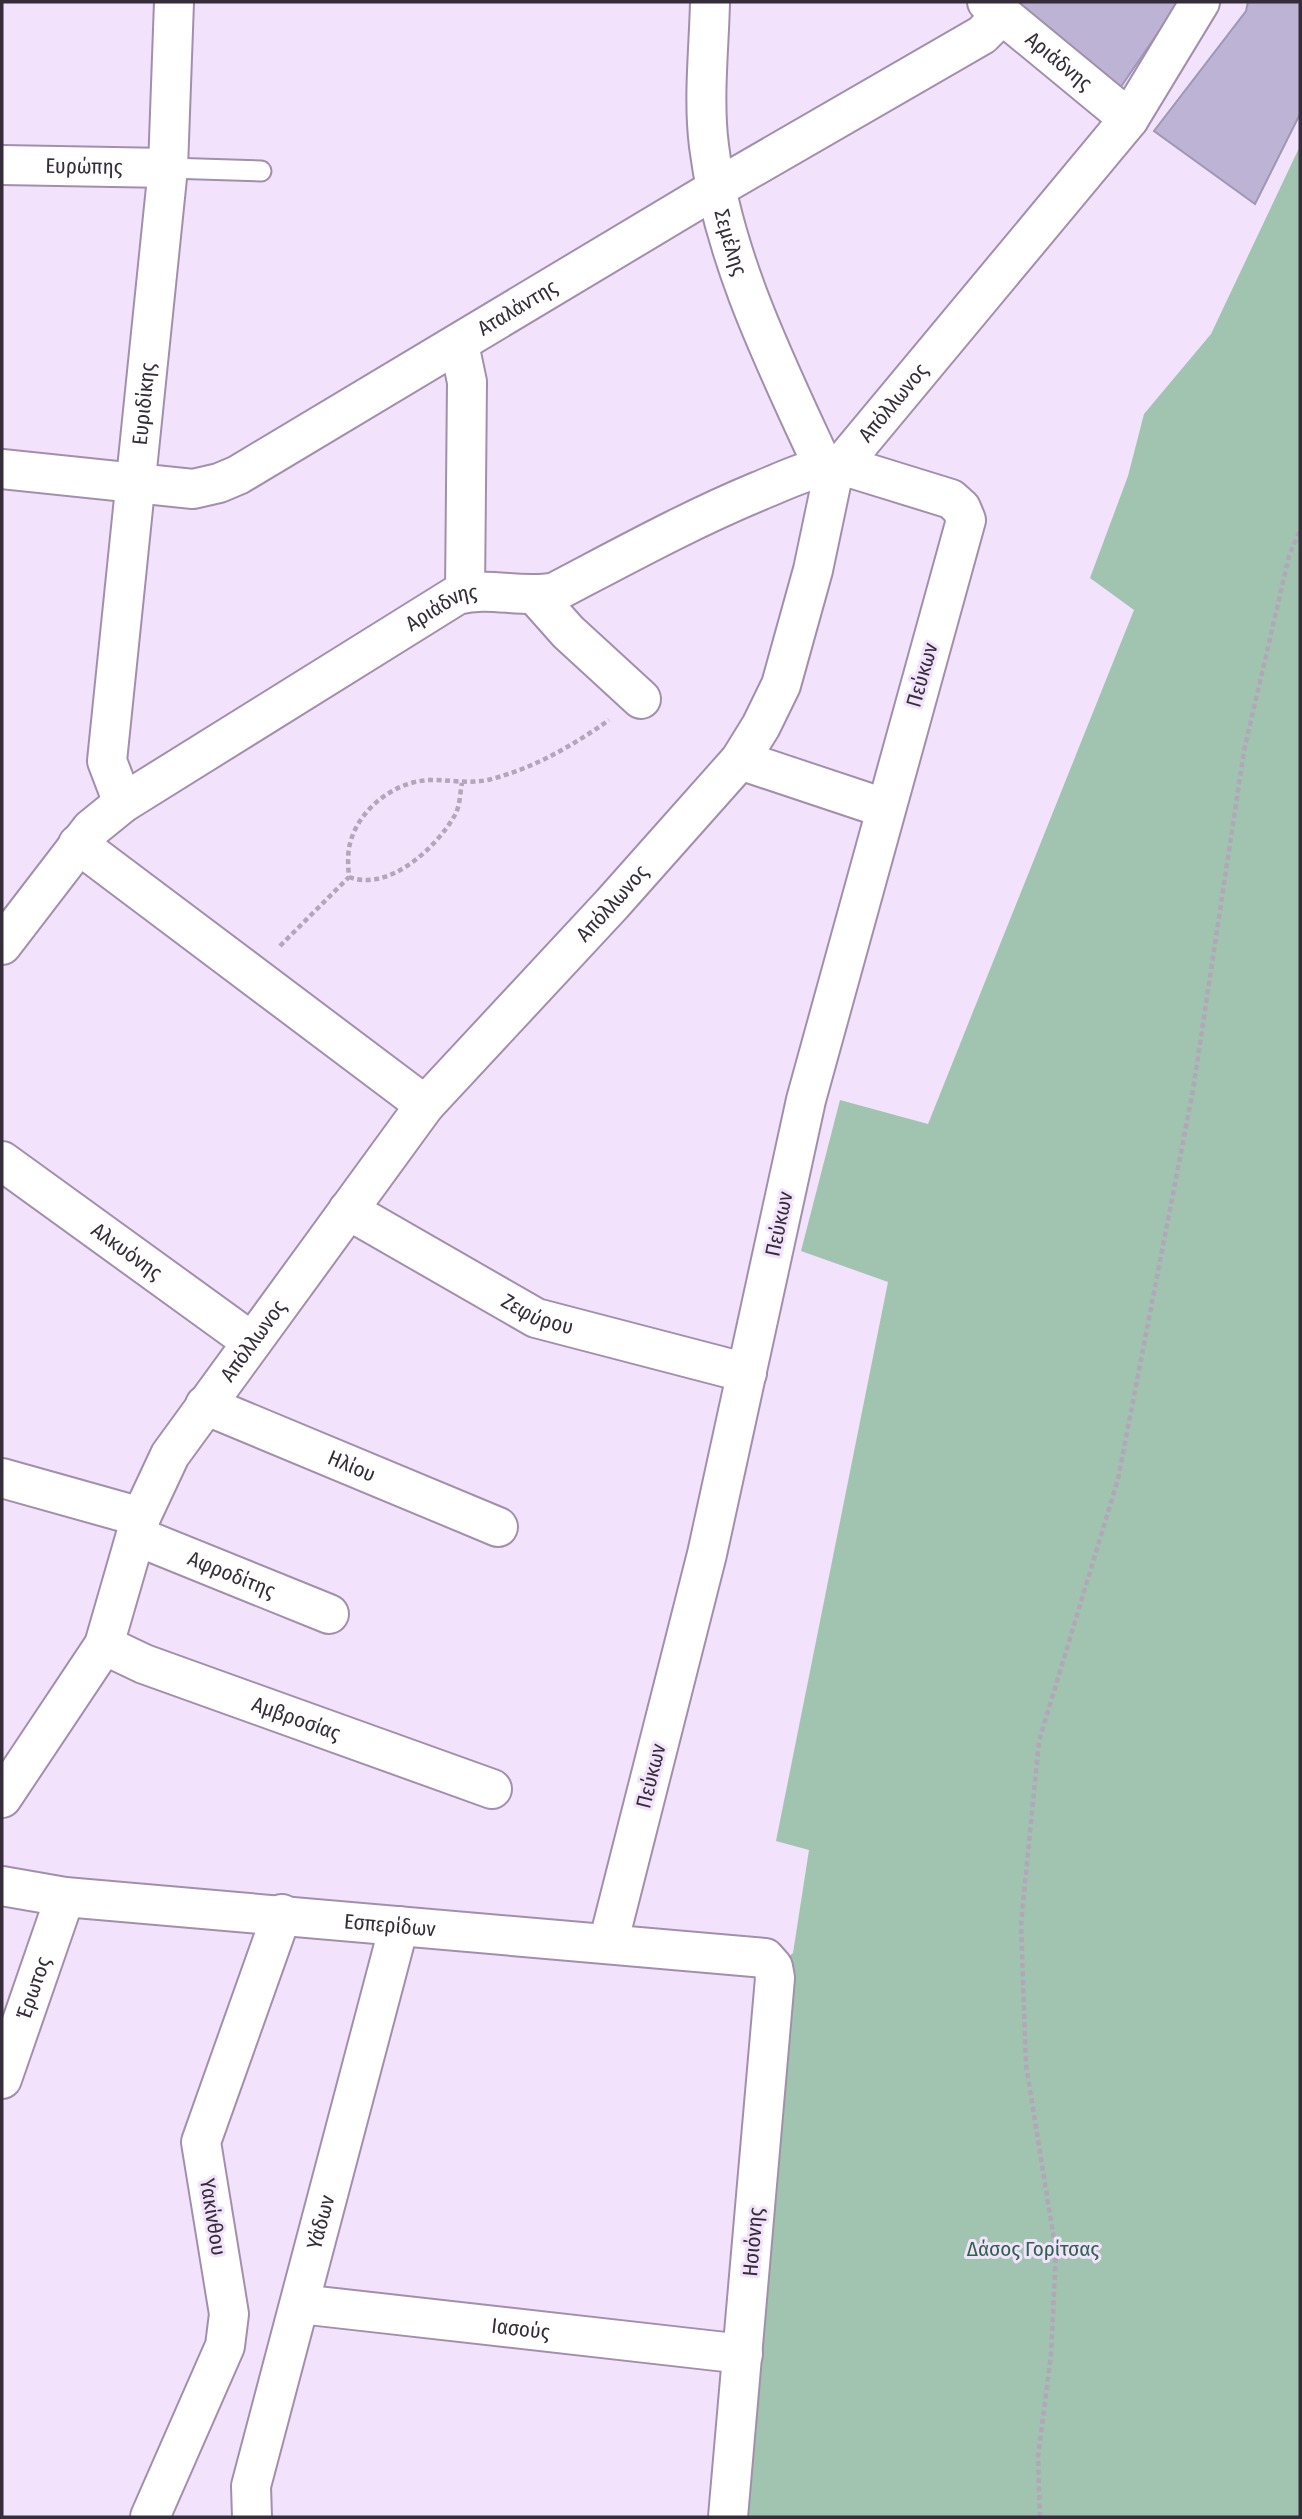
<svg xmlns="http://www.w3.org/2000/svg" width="1302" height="2519" font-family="'Fira Sans Condensed',sans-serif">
  <rect width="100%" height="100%" fill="#f2e2fb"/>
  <polygon fill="#a1c4b0" points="1300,146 1300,2517 748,2517 769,2222 780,1964 793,1953 809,1850 776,1841 888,1282 801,1251 840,1100 928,1124 1134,610 1090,578 1128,476 1144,414 1211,334"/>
  <g fill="#bdb3d4" stroke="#a096b6" stroke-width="2">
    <polygon points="1010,2 1179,2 1118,91"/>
    <polygon points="1248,2 1300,2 1300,114 1255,204 1154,131 1246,11"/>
  </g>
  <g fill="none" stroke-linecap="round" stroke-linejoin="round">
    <defs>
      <polyline id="service" points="168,168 261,171"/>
      <g id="minor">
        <path id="s1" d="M710,2C709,49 703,99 709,146C723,258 776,364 823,466"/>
        <path id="s2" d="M987,2L1129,119"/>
        <path id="s3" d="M2,165L168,168"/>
        <polyline points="459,344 467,382 465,593"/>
        <path id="s4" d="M2,469L193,489L219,483L238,475L717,188L982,35L1001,16"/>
        <polyline points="536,596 568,632 641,699"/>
        <polyline points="740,760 884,808"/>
        <path id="s5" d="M123,803L107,761L168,168L174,2"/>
        <polyline points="78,844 425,1105"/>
        <path id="s6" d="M2,945L91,829L123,803L457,595C490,586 521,599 555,592C622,557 689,520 759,491C786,480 811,467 841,465L951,499L961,508L966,520L806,1100L707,1554L608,1944"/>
        <path id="s7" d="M2,1161L252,1342"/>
        <path id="s8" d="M348,1210L536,1318L747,1373"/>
        <path id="s9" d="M205,1405L498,1527"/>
        <polyline points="2,1478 141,1517"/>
        <path id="s10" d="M136,1536L329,1614"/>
        <path id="s11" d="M104,1645L144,1664L492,1789"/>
        <path id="s12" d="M2,1798L104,1645L141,1517L170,1455L425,1105L612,904L740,760L761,726L781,685L813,570L833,475L1129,119L1200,2"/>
        <path id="s13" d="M2,1886L65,1897L765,1958L773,1967L775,1978L728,2517"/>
        <path id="s14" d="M2,2079L65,1897"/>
        <path id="s15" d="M300,2304L743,2354"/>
        <polyline points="150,2517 225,2346 229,2314 201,2142 282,1914"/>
        <path id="s16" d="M252,2517L251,2486L399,1926"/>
      </g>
    </defs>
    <use href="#service" stroke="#a28fac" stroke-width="23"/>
    <use href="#minor" stroke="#a28fac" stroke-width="42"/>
    <g stroke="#b3a5ba" stroke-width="4.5" stroke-dasharray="5 3.5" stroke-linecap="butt">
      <path d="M349,877C389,892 436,848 455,815C460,806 460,793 462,783"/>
      <path d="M280,946L349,877C348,865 347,852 351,840C361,807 397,780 432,780C454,780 473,785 495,778C536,767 575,744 609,720"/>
      <polyline points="1040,2517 1038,2457 1051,2355 1056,2252 1026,2065 1021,1924 1039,1741 1118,1479 1193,1090 1244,751 1289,556 1300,530"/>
    </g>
    <use href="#service" stroke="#fff" stroke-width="19"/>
    <use href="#minor" stroke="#fff" stroke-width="38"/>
  </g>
  <g text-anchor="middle" stroke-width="6" stroke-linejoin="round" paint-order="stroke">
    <g font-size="21" fill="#352d39" stroke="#f2e2fb">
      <text dy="7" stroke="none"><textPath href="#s2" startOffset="93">Αριάδνης</textPath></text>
      <text dy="7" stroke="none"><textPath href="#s3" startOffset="82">Ευρώπης</textPath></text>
      <text dy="7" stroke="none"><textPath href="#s1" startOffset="243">Σεμέλης</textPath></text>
      <text dy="7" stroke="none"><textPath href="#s4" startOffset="565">Αταλάντης</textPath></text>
      <text dy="7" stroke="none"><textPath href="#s12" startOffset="1682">Απόλλωνος</textPath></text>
      <text dy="7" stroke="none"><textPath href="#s5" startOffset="404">Ευριδίκης</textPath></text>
      <text dy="7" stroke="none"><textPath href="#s6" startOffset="562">Αριάδνης</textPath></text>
      <text transform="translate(922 675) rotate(-74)" y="7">Πεύκων</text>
      <text dy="7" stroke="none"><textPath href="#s12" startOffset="1094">Απόλλωνος</textPath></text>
      <text transform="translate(779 1224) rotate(-78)" y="7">Πεύκων</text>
      <text dy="7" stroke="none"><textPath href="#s7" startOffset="154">Αλκυόνης</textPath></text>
      <text dy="7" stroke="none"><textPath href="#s8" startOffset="217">Ζεφύρου</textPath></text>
      <text dy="7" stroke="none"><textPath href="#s12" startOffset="527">Απόλλωνος</textPath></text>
      <text dy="7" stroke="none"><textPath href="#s9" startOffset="159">Ηλίου</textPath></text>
      <text dy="7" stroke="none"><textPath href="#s10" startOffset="103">Αφροδίτης</textPath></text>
      <text dy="7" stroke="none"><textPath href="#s11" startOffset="206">Αμβροσίας</textPath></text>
      <text transform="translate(651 1776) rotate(-76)" y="7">Πεύκων</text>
      <text dy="7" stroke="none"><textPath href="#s13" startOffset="390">Εσπερίδων</textPath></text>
      <text dy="7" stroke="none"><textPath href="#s14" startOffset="96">Έρωτος</textPath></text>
      <text transform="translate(213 2217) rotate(81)" y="7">Υακίνθου</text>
      <text dy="7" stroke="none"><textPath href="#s16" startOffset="304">Υάδων</textPath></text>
      <text transform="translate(753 2242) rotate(-85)" y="7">Ησιόνης</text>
      <text dy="7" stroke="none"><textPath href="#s15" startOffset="222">Ιασούς</textPath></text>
    </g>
    <g font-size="21" fill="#2b6549" stroke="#f2e2fb">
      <text x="1033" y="2256">Δάσος Γορίτσας</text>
    </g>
  </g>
  <rect width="1302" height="2519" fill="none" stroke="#352d39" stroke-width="7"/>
</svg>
